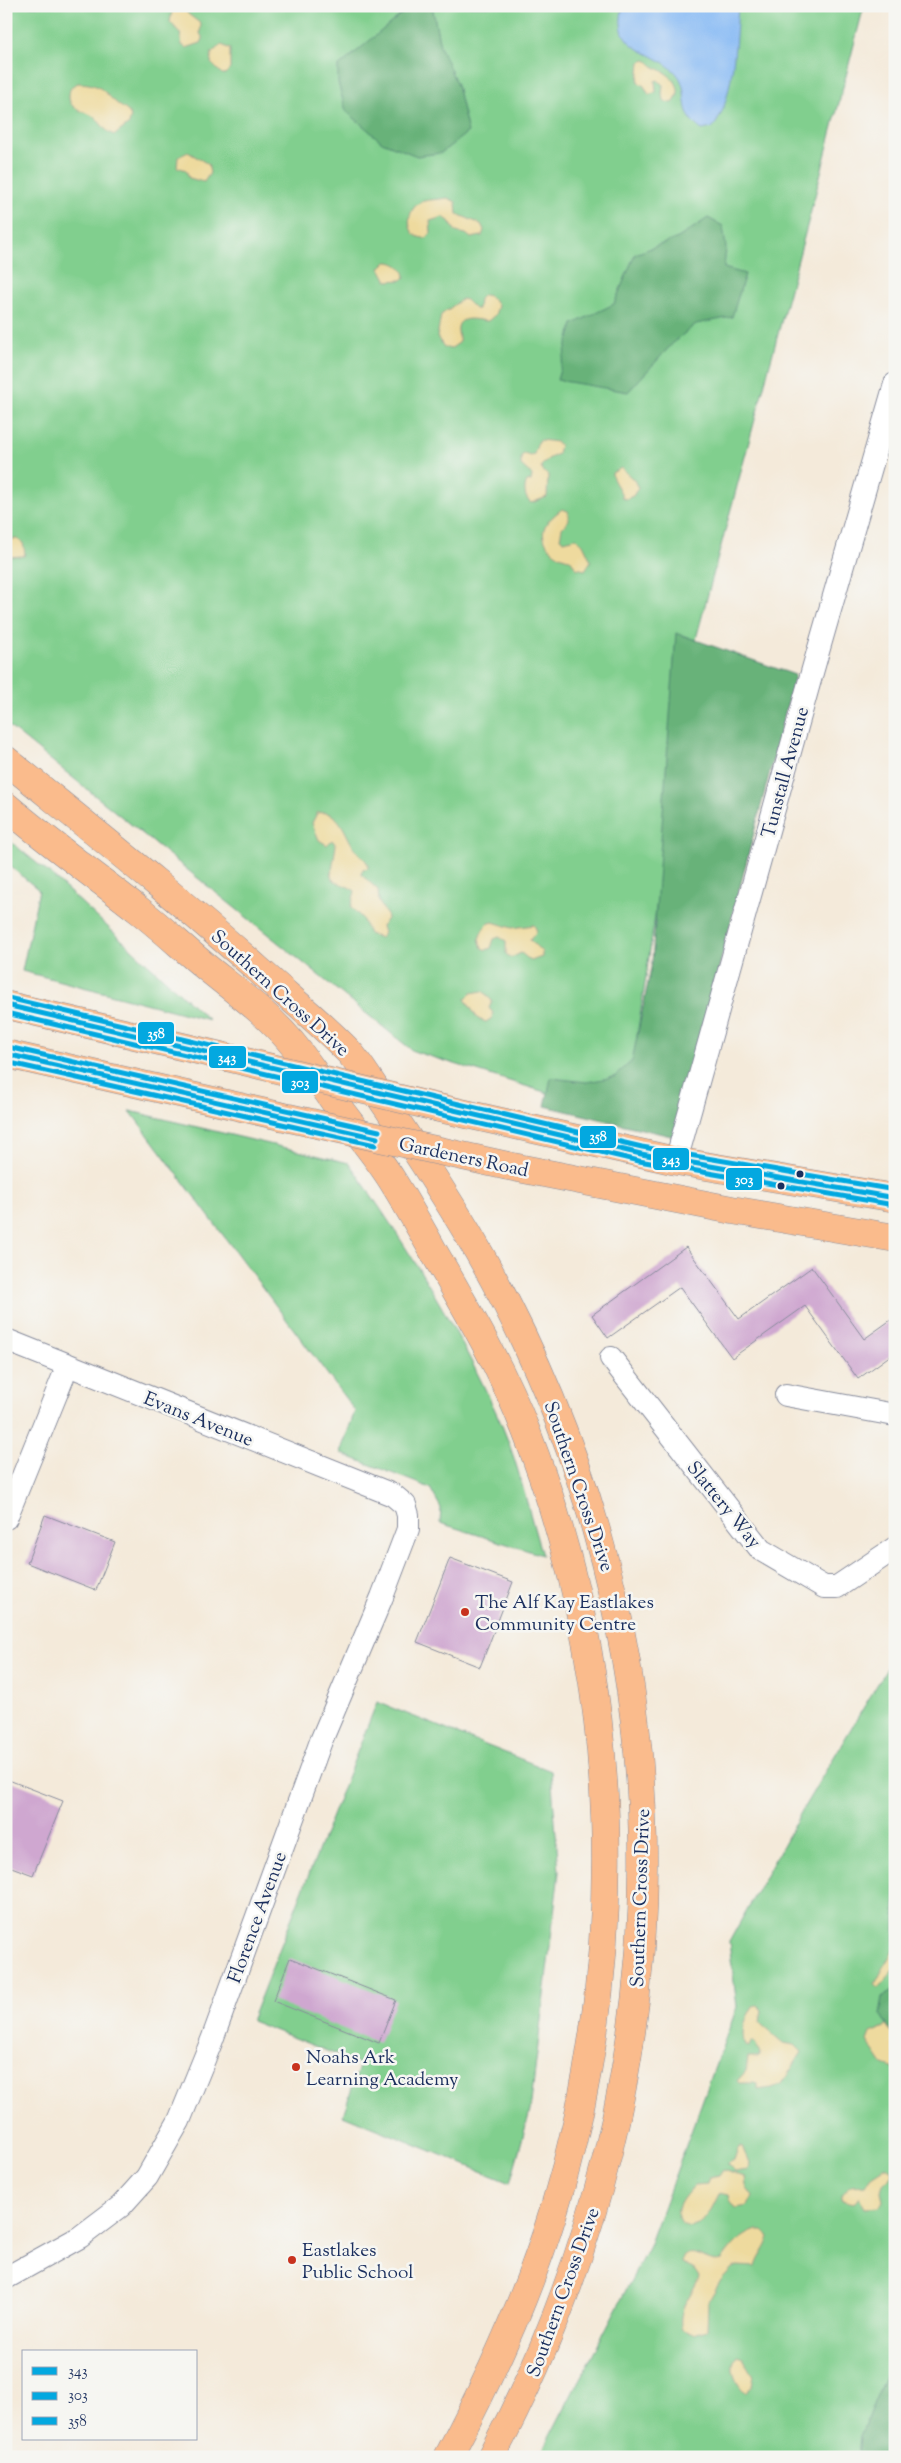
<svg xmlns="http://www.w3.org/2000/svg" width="901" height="2463" font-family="'Sorts Mill Goudy',serif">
  <rect width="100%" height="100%" fill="#f6f6f2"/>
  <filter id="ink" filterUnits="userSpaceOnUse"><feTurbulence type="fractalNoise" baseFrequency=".02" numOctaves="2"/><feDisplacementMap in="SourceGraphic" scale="10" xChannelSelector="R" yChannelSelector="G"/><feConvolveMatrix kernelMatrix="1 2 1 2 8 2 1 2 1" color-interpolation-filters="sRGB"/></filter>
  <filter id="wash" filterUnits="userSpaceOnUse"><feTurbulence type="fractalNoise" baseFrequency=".0096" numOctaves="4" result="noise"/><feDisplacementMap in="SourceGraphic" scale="20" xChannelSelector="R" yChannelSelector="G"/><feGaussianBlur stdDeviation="1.12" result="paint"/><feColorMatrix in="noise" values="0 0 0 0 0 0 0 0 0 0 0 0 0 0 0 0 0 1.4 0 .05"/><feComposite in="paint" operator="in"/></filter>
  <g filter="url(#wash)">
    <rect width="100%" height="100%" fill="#f4eada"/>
    <g fill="#81cf8e" stroke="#4e7f76">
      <polygon points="6,6 864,6 810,215 697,635 625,1117 413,1051 6,724"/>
      <polygon points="6,838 49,873 209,1020 22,971 39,890 6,863"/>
      <path d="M130,1111L349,1163C408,1247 462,1334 503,1428C520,1469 529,1514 542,1555L440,1523L441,1508L430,1488L340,1453L355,1411Z"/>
      <polygon points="895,1655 895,2457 539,2457 649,2246 737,2007 729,1942 804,1807"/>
      <polygon points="377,1702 551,1771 559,1872 530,2111 510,2183 343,2115 360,2064 251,2021"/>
    </g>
    <g fill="#68b279" stroke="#42706c">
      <polygon points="411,6 431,6 433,10 440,46 457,85 468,132 441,153 417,156 382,142 346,111 338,83 338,67"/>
      <polygon points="708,218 723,226 726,248 724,268 745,274 732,317 696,324 674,342 628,392 557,380 573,324 614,304 635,254 678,238"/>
      <polygon points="676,633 795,675 675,1137 545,1106 551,1078 587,1082 614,1077 632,1061 652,963"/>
      <polygon points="895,1989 895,2038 880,2014 883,1997"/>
      <polygon points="895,2352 895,2457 858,2457 860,2436"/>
    </g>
    <g fill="#eeda9e" stroke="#84847e">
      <polygon points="173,6 184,6 188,14 201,24 200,33 203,39 201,43 186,48 182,45 180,33 170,22"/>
      <polygon points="222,45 230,49 230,69 225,74 222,74 211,63 212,52"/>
      <path d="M646,60C650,62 651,65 655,67C669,74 687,86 673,103L665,102L662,94L663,85L658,80L655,81L656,92L649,95L644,86L638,82L640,62Z"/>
      <path d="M78,83C104,84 102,92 119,105C124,109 128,110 131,116L129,124L115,135C105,133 102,123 94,117C85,110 68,111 69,95C69,89 72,86 78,83Z"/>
      <polygon points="188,152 208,164 210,173 204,182 189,178 186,170 177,167 178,157"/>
      <path d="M448,198L456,202L457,214L481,224L484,230L482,236L471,238L466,234L456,232L449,221L443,217L430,221L431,233L427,238C405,240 404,210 421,202C424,200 443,199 448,198Z"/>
      <path d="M386,262C394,261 405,268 405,277L402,280L387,281L380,268Z"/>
      <path d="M483,295C490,295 494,299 498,306L495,315L488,321C480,321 461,314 458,327C457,333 460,338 459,343L450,349L444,347L437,337L441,315L462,299L466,300L475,309H478L479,299Z"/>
      <path d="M541,440L556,442L560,445L558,454L548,459L541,466L542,470L548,475L547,497L531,503C525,499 523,489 527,482L531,481L532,475L521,465V456L524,454L530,456L534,454L538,442Z"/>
      <path d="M621,468L634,480L638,488L633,496L626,499L622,498C621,488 612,482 612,473Z"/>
      <path d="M562,509L568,511L569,520L562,528L560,538L564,541L576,538L583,544L591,561L585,570L576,568L570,559C558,558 540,544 544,529C546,521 556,514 562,509Z"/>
      <polygon points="6,539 17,539 23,543 25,553 24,556 6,557"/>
      <path d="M317,813C341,809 344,834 355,849C359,855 365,858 368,864V868L362,870V875L378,890L379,902L388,917L382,926L384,933L381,938L369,934L362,918L351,907L355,891C348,885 337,885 331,877L336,845L332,840L327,845L319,840L312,823Z"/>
      <path d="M493,922L512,928L534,925L537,931L530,940L542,952V957L531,961L521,953L511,958L506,954V941L499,937L494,939L491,948L486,950L482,948L479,939C482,931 484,924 493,922Z"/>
      <polygon points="483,991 492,1001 489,1008 493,1013 492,1018 486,1022 478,1019 465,999 471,993"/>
      <polygon points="895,1946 895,1969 878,1988 875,1984"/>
      <path d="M757,2005L762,2010L760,2022L762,2025L783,2043L795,2045L802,2052L782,2084L772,2088L758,2090V2084L755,2083H739L737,2081L746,2071L748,2057H759L761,2054L754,2041H751L749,2047L745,2046C740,2030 745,2020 753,2006Z"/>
      <polygon points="887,2026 895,2038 895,2069 883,2065 867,2041 870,2033"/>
      <polygon points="742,2146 749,2164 748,2170 735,2172 727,2164 734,2160 738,2148"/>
      <path d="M886,2167L892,2169L893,2174L883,2184L881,2192L883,2201L879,2207L864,2208L859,2196L854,2203L841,2200V2196C853,2182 849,2187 865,2185L872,2176Z"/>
      <path d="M722,2170L745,2177L746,2186L753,2196L748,2206L736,2208L730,2200L729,2194L720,2192C715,2202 710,2214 701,2223L690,2227L681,2224C671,2209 685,2196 695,2185L707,2184L709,2178L718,2176Z"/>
      <path d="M757,2230H763L769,2236C767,2248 758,2255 755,2267L737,2266L732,2268L721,2280L708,2302L707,2330L694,2334L682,2329C676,2309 693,2294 699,2277L693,2268L682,2263L683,2257C695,2246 708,2265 722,2260C732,2246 741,2235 757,2230Z"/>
      <path d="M737,2355L743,2357L754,2376L752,2386L745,2392C735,2383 728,2366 737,2355Z"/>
    </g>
    <path fill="#87baf4" stroke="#5174a9" d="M623,6H738C736,37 733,107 712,128L702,130C675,111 692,91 676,73C652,47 611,53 623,6Z"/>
    <g id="blocks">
      <g fill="#cfa7d0">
        <polygon points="686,1247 739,1319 812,1267 864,1339 895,1317 895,1352 858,1379 805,1306 732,1358 680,1287 608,1338 592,1315"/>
        <polygon points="45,1515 115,1542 96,1590 27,1563"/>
        <polygon points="450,1558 513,1582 480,1667 417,1642"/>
        <polygon points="6,1779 63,1801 33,1875 6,1865"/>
        <polygon points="290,1958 396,2000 379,2043 273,2001"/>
      </g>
    </g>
  </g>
  <g filter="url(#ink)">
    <use href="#blocks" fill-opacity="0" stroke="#888c9c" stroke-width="1"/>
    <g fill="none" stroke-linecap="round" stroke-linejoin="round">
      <defs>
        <g id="street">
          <polyline points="676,1161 813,669 895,384"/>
          <polyline points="6,1340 393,1495 405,1505 408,1515 408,1529 382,1597 321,1741 212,2040 179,2121 147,2177 121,2206 80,2237 6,2278"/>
          <polyline points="611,1358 761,1550 824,1587 837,1587 895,1548"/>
          <polyline points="786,1395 895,1415"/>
          <polyline points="6,1518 68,1365"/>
        </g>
        <g id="primary">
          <polyline points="6,1005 226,1057"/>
          <polyline points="6,1054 280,1116"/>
          <polyline points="439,1108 676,1161 895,1198"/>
          <polyline points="508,1166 732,1210 895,1238"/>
        </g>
        <g id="highway">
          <path d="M6,760C92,830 179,899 262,973C291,999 322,1024 349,1052C364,1069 375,1090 388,1108C415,1149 442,1190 467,1232C694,1615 701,2064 491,2457"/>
          <path d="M6,806C49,843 96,876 140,911C163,929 184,949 206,967C234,990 267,1013 291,1042C309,1064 325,1088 341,1111C358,1134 377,1156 392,1180C407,1204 421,1229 435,1254C468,1311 502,1369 526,1431C623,1680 631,1958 553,2213C527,2298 490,2378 448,2457"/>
        </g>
      </defs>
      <use href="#street" stroke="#888c9c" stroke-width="24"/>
      <use href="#primary" stroke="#888c9c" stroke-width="29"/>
      <use href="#highway" stroke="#888c9c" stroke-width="29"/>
      <use href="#street" stroke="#fff" stroke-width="22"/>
      <use href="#primary" stroke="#fabb8c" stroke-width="28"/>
      <use href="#highway" stroke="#fabb8c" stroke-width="28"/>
      <defs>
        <g id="primary-bridge">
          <polyline points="226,1057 439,1108"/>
          <polyline points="280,1116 508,1166"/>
        </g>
      </defs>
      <use href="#primary-bridge" stroke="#888c9c" stroke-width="29" stroke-linecap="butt"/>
      <use href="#primary-bridge" stroke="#fabb8c" stroke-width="28"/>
      <defs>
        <g id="bus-1">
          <polyline points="6,1005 641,1154 895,1198"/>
          <polyline points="6,1054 377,1138"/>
        </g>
        <g id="bus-2">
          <polyline points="6,1013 639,1161 894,1205"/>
          <polyline points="6,1062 375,1145"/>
        </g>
        <g id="bus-3">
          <polyline points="8,998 642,1147 895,1190"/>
          <polyline points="8,1047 379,1131"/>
        </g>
      </defs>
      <use href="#bus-1" stroke="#f6f6f2" stroke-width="9"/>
      <use href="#bus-2" stroke="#f6f6f2" stroke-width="9"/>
      <use href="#bus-3" stroke="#f6f6f2" stroke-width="9"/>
      <use href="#bus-1" stroke="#03a8e0" stroke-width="5"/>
      <use href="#bus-2" stroke="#03a8e0" stroke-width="5"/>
      <use href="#bus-3" stroke="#03a8e0" stroke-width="5"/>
    </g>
  </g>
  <g fill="#1b2f5e" stroke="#f6f6f2" stroke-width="2">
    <circle cx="800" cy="1174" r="4.5"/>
    <circle cx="781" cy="1186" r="4.5"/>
  </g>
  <g fill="#c8321e" stroke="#f6f6f2" stroke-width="2">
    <circle cx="465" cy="1612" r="5"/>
    <circle cx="296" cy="2067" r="5"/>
    <circle cx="292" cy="2260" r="5"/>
  </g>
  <g text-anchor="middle" stroke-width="5" stroke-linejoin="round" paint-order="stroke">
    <g font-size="19" fill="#1b2f5e" stroke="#f6f6f2">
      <text transform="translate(784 772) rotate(-75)" y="7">Tunstall Avenue</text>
      <text transform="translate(281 992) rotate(42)" y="7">Southern Cross Drive</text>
      <text transform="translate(464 1156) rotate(12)" y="7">Gardeners Road</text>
      <text transform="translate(199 1418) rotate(22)" y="7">Evans Avenue</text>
      <text transform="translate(580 1486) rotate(71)" y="7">Southern Cross Drive</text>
      <text transform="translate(725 1504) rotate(51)" y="7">Slattery Way</text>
      <text transform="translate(639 1898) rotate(-88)" y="7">Southern Cross Drive</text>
      <text transform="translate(256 1917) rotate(-70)" y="7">Florence Avenue</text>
      <text transform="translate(562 2292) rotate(-70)" y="7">Southern Cross Drive</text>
    </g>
    <g font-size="19" fill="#1b2f5e" stroke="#f6f6f2" text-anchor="start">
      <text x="475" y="1608">The Alf Kay Eastlakes<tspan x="475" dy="22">Community Centre</tspan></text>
      <text x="306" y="2063">Noahs Ark<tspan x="306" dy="22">Learning Academy</tspan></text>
      <text x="302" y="2256">Eastlakes<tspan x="302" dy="22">Public School</tspan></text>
    </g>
  </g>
  <g stroke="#f6f6f2" stroke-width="2">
    <rect x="137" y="1021" width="38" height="24" rx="5" fill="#03a8e0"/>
    <rect x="208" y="1045" width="39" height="24" rx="5" fill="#03a8e0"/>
    <rect x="281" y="1070" width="38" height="24" rx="5" fill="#03a8e0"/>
    <rect x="579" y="1125" width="38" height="24" rx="5" fill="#03a8e0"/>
    <rect x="652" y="1147" width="38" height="24" rx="5" fill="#03a8e0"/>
    <rect x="725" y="1167" width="38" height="24" rx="5" fill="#03a8e0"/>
  </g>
  <g font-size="14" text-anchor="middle" font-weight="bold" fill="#fff">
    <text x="156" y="1038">358</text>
    <text x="227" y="1062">343</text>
    <text x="300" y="1087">303</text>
    <text x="598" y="1141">358</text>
    <text x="671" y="1164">343</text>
    <text x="744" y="1184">303</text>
  </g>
  <rect width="901" height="2463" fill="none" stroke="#f6f6f2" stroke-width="25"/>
  <rect x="22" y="2350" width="175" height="90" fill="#f6f6f2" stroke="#9ea6b7"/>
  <rect x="32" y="2367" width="25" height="8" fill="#03a8e0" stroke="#9ea6b7"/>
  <text x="68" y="2376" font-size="15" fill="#1b2f5e">343</text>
  <rect x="32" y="2392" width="25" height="8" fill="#03a8e0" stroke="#9ea6b7"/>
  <text x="68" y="2400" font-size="15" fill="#1b2f5e">303</text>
  <rect x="32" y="2417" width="25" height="8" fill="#03a8e0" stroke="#9ea6b7"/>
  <text x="68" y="2426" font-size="15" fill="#1b2f5e">358</text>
</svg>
